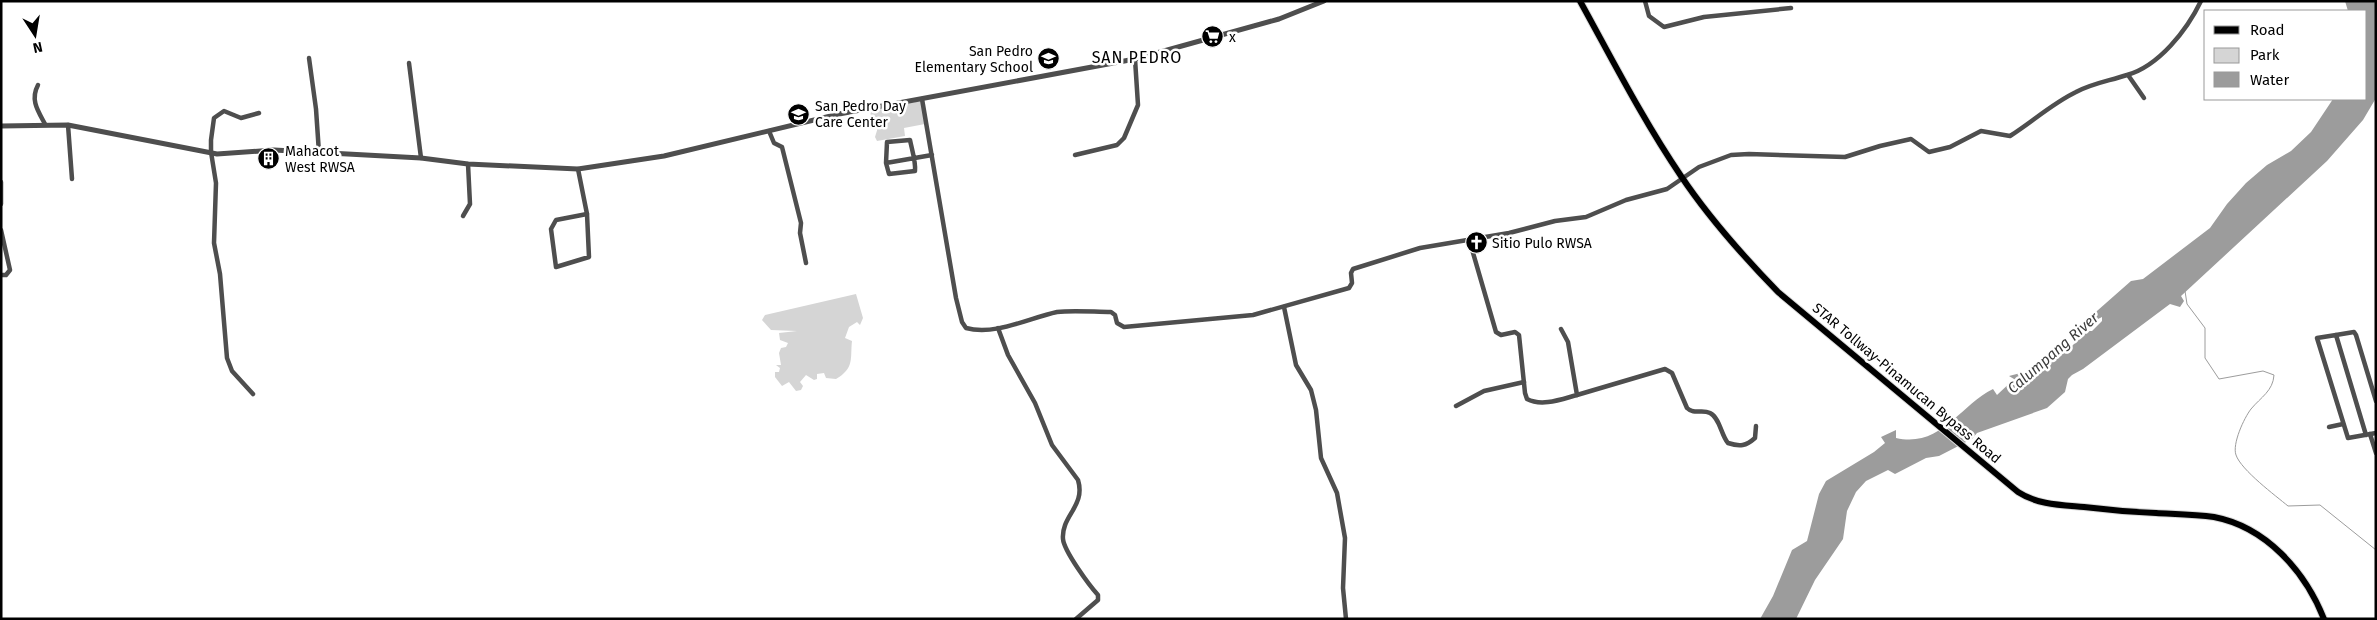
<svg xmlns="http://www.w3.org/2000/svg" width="2377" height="620" font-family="'Fira Sans',sans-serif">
  <rect width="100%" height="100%" fill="#fff"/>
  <g fill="#d5d5d5">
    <polygon points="921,101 925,124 904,128 905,136 877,141 875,137 879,124 872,122 870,110 887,107 888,112 894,112 893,106"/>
    <path d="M856,294L863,318L860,325L857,322L849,327L845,338L852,341C850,358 855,368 836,379L826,378L824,373L817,374V379L814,380L806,375L800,382L803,386L801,390L796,391L789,382L782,386L775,377V372H779L780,368L776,365H781L779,353L781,348L786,347L788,343L780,340L779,333L797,331L771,330L762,320L765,315Z"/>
  </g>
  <path fill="#9c9c9c" d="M2345,1H2376V98L2363,120L2327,161L2181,296L2184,301L2180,307L2170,304L2083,369L2072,375L2068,379L2065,392L2047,408L1977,433L1972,439L1939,456L1926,458L1895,474L1888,470L1866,481L1856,492L1847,511L1843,539L1815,580L1796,619H1760L1773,596L1792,550L1807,541L1819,494L1826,481L1874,452L1885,443L1881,437L1896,430V438C1941,448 1959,406 1993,389L1997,395L2014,379L2009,376L2047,366L2059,354V345L2063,340L2070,348L2087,331H2092L2102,321V317L2090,323L2089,318L2131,281L2143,279L2210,228L2227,204L2246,183L2267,165L2291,151L2311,132L2333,99H2366V11H2348Z"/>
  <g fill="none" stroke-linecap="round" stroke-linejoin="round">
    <path stroke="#9c9c9c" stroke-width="1" d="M2185,291L2187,304L2205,328V358L2219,379L2263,371L2274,375C2273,391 2261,397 2251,409C2244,418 2232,444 2236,455C2241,470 2276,496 2288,506L2320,505L2376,550"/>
    <defs>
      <path id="primary" d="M1580,1C1612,59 1643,120 1681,176C1709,218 1743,256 1778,292L2018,492C2038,505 2061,505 2084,507C2108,510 2132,512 2156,513C2175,514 2195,514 2214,517C2266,527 2305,571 2324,619"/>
    </defs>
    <use href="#primary" stroke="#dbdbdb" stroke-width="8"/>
    <g stroke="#4e4e4e" stroke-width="4.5">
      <polyline points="1645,1 1649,16 1664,27 1704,17 1791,8"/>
      <polyline points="309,58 316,109 319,153"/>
      <polyline points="409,63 421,158"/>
      <polyline points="2128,75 2144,98"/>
      <path d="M38,85C30,100 38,111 45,124"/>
      <path d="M922,99L956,298L962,322L966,328C995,336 1029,318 1057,312C1073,310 1095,312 1111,312L1115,315L1117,323L1124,327L1253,315L1349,288L1352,283L1351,273L1353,269L1420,248L1509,233L1555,221L1586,217L1626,200L1667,189L1699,167L1731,155L1749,154L1845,157L1880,146L1911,139L1929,152L1950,147L1981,131L2010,136C2032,122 2053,103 2076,92C2093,83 2109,81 2127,75C2159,66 2187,30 2201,1"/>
      <polyline points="68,125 72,179"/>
      <polyline points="769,131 774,143 782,147 801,223 800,233 806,263"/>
      <polyline points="1075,155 1117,145 1124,138 1138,105 1135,59"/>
      <path d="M886,163L889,174L915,171C916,162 912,150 910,140L887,142L886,163L932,155"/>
      <polyline points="578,169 587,214"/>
      <polyline points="1,182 1,204"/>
      <polygon points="587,214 589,257 556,267 551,229 556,220"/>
      <polyline points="463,216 470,204 468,164"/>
      <polyline points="1,230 10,270 6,275 1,275"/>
      <path d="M1469,239L1496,332L1501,335L1515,332L1519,335L1525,393L1527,399C1542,407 1562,399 1577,395L1568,342L1561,329"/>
      <polyline points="1284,307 1296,365 1311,390 1316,410 1321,458 1337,493 1345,538 1343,588 1346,619"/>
      <path d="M998,328L1008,355L1035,403L1052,445L1078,480C1086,506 1061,516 1063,539C1064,551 1089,585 1098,595V600L1076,619"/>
      <polyline points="2336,335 2354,332 2356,335 2376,401"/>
      <polyline points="253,394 232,371 227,358 220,274 214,243 216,183 211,152 211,140 214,118 224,111 241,118 259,113"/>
      <path d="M1577,395L1665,369L1672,373L1687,408C1694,415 1702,409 1710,413C1720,418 1721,435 1728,443C1740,447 1746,446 1755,438L1756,426"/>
      <polyline points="1456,406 1484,391 1524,382"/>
      <polyline points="2329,427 2343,424"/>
      <polyline points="2370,434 2376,453"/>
      <polyline points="2366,435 2336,335 2317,338 2348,438 2376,433"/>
    </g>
    <polyline stroke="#4e4e4e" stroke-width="5" points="1,126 68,125 217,154 274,150 421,158 468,164 578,169 664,156 839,114 1135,59 1279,19 1324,1"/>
    <use href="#primary" stroke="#000" stroke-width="6"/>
  </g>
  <defs>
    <symbol id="supermarket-disc" viewBox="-11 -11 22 22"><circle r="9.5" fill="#000" stroke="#fff"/><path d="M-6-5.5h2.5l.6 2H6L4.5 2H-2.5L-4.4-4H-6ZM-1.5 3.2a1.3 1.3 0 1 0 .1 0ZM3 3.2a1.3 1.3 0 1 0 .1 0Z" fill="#fff"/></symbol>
    <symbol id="school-disc" viewBox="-11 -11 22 22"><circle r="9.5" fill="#000" stroke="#fff"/><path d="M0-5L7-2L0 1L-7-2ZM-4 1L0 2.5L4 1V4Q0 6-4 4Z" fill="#fff"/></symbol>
    <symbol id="building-disc" viewBox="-11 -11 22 22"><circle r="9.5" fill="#000" stroke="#fff"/><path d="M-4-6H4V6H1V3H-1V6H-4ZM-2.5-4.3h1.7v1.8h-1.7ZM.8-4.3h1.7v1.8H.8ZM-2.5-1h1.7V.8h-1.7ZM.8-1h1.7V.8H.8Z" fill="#fff"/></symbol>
    <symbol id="church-disc" viewBox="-11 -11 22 22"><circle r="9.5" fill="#000" stroke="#fff"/><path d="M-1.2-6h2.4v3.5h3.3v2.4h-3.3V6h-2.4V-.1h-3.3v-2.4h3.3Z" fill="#fff"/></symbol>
  </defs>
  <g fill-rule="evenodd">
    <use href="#supermarket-disc" x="1200" y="24" width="25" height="25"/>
    <use href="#school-disc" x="1036" y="46" width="25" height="25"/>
    <use href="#school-disc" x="786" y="102" width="25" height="25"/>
    <use href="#building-disc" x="256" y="146" width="25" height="25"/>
    <use href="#church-disc" x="1464" y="230" width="25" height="25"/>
  </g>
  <g text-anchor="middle" stroke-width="5" stroke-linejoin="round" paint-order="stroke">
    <g font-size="14" fill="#000" stroke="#fff" text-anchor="start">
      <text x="1229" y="42">x</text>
      <text x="1033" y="56" text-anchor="end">San Pedro<tspan x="1033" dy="16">Elementary School</tspan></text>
      <text x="815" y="111">San Pedro Day<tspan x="815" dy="16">Care Center</tspan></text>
      <text x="285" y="156">Mahacot<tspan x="285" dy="16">West RWSA</tspan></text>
      <text x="1492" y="248">Sitio Pulo RWSA</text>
    </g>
    <g font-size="14" fill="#000" stroke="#fff">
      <text transform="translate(1907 383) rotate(40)" y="5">STAR Tollway-Pinamucan Bypass Road</text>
    </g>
    <g font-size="15" font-style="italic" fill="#3d3d3d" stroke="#fff">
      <text transform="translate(2053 353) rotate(-41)" y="5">Calumpang River</text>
    </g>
    <g font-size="16" letter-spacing="1" fill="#000" stroke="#fff">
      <text x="1137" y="63">SAN PEDRO</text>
    </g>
  </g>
  <rect width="2377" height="620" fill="none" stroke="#000000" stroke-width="5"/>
  <rect x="2204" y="10" width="162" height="90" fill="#ffffff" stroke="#999999"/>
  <rect x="2214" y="26" width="25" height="8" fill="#000000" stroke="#999999"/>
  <text x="2250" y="35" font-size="15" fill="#000000">Road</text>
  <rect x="2214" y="48" width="25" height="15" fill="#d5d5d5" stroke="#999999"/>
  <text x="2250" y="60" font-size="15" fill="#000000">Park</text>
  <rect x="2214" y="72" width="25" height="15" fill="#9c9c9c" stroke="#999999"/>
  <text x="2250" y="85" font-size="15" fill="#000000">Water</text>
  <g transform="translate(35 35) rotate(168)" stroke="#ffffff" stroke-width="4" paint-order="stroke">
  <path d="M0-4L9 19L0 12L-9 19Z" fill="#000000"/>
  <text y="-8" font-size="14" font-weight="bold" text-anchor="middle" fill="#000000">N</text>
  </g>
</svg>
